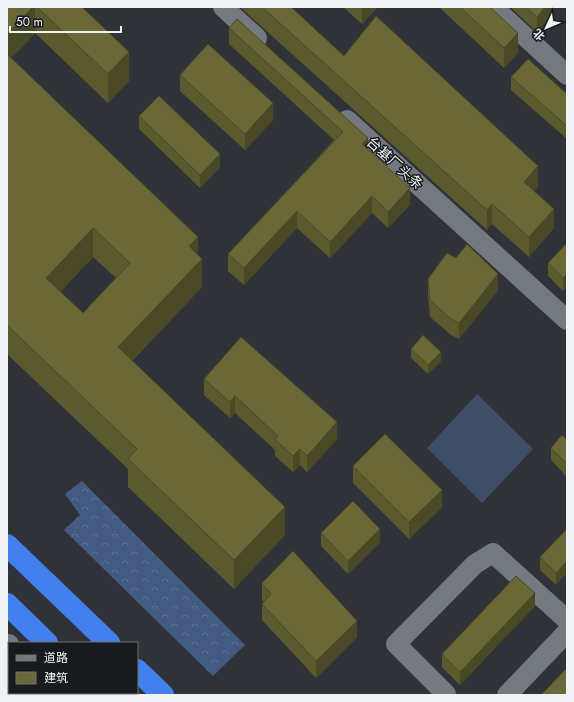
<svg xmlns="http://www.w3.org/2000/svg" width="574" height="702" font-family="Jost,'Noto Sans SC',sans-serif">
  <defs>
    <pattern id="forest-crowns" width="20" height="18" patternUnits="userSpaceOnUse"><rect width="20" height="18" fill="#435b83"/><path d="M2 6a3 3 0 1 1 6 0M12 15a3 3 0 1 1 6 0" fill="none" stroke="#5e7395"/></pattern>
  </defs>
  <rect width="100%" height="100%" fill="#2f3338"/>
  <polygon fill="url(#forest-crowns)" points="82,481 245,645 213,676 64,530 80,515 65,494"/>
  <polygon fill="#3f4e68" points="477,394 533,449 482,503 427,448"/>
  <g fill="none" stroke-linecap="round" stroke-linejoin="round">
    <g stroke="#74787f" stroke-width="20">
      <polyline points="223,7 257,38"/>
      <polyline points="493,7 567,75"/>
      <polyline points="347,120 567,320"/>
      <polyline points="7,644 9,644"/>
      <polyline points="446,694 396,644 475,564 493,553 567,620"/>
      <polyline points="507,695 567,632"/>
    </g>
    <g stroke="#4380ee" stroke-width="22">
      <polyline points="7,545 109,643"/>
      <polyline points="7,604 47,643"/>
      <polyline points="137,670 163,695"/>
      <polyline points="99,693 101,695"/>
    </g>
  </g>
  <g fill="#5b592e" fill-rule="evenodd">
    <path d="M7,7H82L129,81L108,103L35,33L11,58L198,255L202,287L132,361L285,535L234,589L128,487V469L7,354ZM93,257L116,278L83,313L60,292Z"/>
    <polygon points="240,7 291,7 344,56 538,186 534,191 554,228 529,257 492,224 487,230"/>
    <polygon points="343,7 377,7 377,8 362,24"/>
    <polygon points="439,7 490,7 518,53 504,68"/>
    <polygon points="510,7 553,7 553,14 537,32"/>
    <polygon points="229,28 368,149 410,205 388,228 372,213 330,258 297,228 244,285 228,271 228,254 334,140 229,44"/>
    <polygon points="180,75 273,120 245,150 180,91"/>
    <polygon points="511,77 567,94 567,139 511,90"/>
    <polygon points="139,116 220,167 200,188 139,129"/>
    <polygon points="567,243 567,287 563,291 548,276 548,263"/>
    <polygon points="428,279 498,290 459,339 451,335 430,317 428,295"/>
    <polygon points="411,349 441,361 428,374 411,358"/>
    <polygon points="204,379 337,439 307,472 300,465 293,472 275,456 275,450 235,413 230,418 204,395"/>
    <polygon points="567,440 567,477 551,460 551,448"/>
    <polygon points="353,466 442,507 409,539 353,483"/>
    <polygon points="567,529 556,585 540,570 540,557"/>
    <polygon points="321,533 380,542 348,574 321,546"/>
    <polygon points="262,583 357,637 316,678 262,620 262,604 264,602 262,600"/>
    <polygon points="535,606 460,685 442,667 442,654"/>
  </g>
  <g fill="#4a4926">
    <polygon points="33,7 35,7 35,33 7,63 7,34"/>
    <polygon points="362,7 377,7 362,24"/>
    <polygon points="545,7 553,7 553,14 537,32 537,17"/>
    <polygon points="518,33 518,53 504,68 504,48"/>
    <polygon points="129,52 129,81 108,103 108,74"/>
    <polygon points="273,103 273,120 245,150 245,134"/>
    <polygon points="368,138 368,154 362,144"/>
    <polygon points="220,154 220,167 200,188 200,175"/>
    <polygon points="538,166 538,186 524,202 524,182"/>
    <polygon points="410,188 410,205 388,228 388,212"/>
    <polygon points="372,196 372,213 330,258 330,242"/>
    <polygon points="492,204 492,224 487,230 487,210"/>
    <polygon points="554,209 554,228 529,257 529,237"/>
    <polygon points="297,211 297,228 244,285 244,268"/>
    <polygon points="93,228 93,257 46,307 46,278"/>
    <polygon points="198,237 198,263 202,259 202,287 118,375 118,347 189,246"/>
    <polygon points="498,274 498,290 459,339 459,323"/>
    <polygon points="567,274 567,287 563,291 563,278"/>
    <polygon points="441,352 441,361 428,374 428,365"/>
    <polygon points="235,396 235,413 230,418 230,402"/>
    <polygon points="337,422 337,439 307,472 307,456"/>
    <polygon points="300,449 300,465 293,472 293,456"/>
    <polygon points="442,490 442,507 409,539 409,522"/>
    <polygon points="285,507 285,535 234,589 234,560"/>
    <polygon points="380,529 380,542 348,574 348,561"/>
    <polygon points="567,561 567,573 556,585 556,573"/>
    <polygon points="535,593 535,606 460,685 460,672"/>
    <polygon points="357,621 357,637 316,678 316,661"/>
  </g>
  <g fill="#6a6836" stroke="#4a4926" fill-rule="evenodd">
    <polygon points="7,7 33,7 7,34"/>
    <polygon points="37,7 82,7 129,52 108,74"/>
    <polygon points="262,7 291,7 344,56 376,16 538,166 524,182 554,209 529,237 492,204 487,210"/>
    <polygon points="460,7 490,7 518,33 504,48"/>
    <polygon points="526,7 545,7 537,17"/>
    <polygon points="237,19 368,138 362,144 410,188 388,212 372,196 330,242 297,211 244,268 228,254 343,132 229,28"/>
    <polygon points="208,44 273,103 245,134 180,75"/>
    <path d="M7,54L198,237L189,246L202,259L118,347L285,507L234,560L128,459L137,449L7,325ZM93,228L130,263L83,313L46,278Z"/>
    <polygon points="528,59 567,94 567,126 511,77"/>
    <polygon points="159,96 220,154 200,175 139,116"/>
    <polygon points="567,243 567,274 563,278 548,263"/>
    <polygon points="467,244 498,274 459,323 451,319 430,300 428,279 447,253 456,258"/>
    <polygon points="423,335 441,352 428,365 411,349"/>
    <polygon points="241,337 337,422 307,456 300,449 293,456 275,439 278,436 235,396 230,402 204,379"/>
    <polygon points="385,434 442,490 409,522 353,466"/>
    <polygon points="562,435 567,440 567,464 551,448"/>
    <polygon points="353,501 380,529 348,561 321,533"/>
    <polygon points="567,529 567,561 556,573 540,557"/>
    <polygon points="293,551 357,621 316,661 262,604 271,594 262,583"/>
    <polygon points="516,576 535,593 460,672 442,654"/>
    <polygon points="567,668 567,695 541,695"/>
  </g>
  <g text-anchor="middle" stroke-width="3" stroke-linejoin="round" paint-order="stroke">
    <g font-size="14" fill="#f0f3f6" stroke="#191a1d">
      <text transform="translate(395 163) rotate(42)" y="5">台基厂头条</text>
    </g>
  </g>
  <rect width="574" height="702" fill="none" stroke="#f0f3f6" stroke-width="16"/>
  <rect x="8" y="642" width="130" height="52" fill="#191a1d" stroke="#6f7174"/>
  <rect x="16" y="655" width="20" height="6" fill="#74787f" stroke="#6f7174"/>
  <text x="44" y="662" font-size="12" fill="#f0f3f6">道路</text>
  <rect x="16" y="672" width="20" height="12" fill="#6a6836" stroke="#6f7174"/>
  <text x="44" y="682" font-size="12" fill="#f0f3f6">建筑</text>
  <g transform="translate(546 28) rotate(226)" stroke="#191a1d" stroke-width="3" paint-order="stroke">
  <path d="M0-3L7 15L0 10L-7 15Z" fill="#f0f3f6"/>
  <text y="-6" font-size="11" font-weight="bold" text-anchor="middle" fill="#f0f3f6">北</text>
  </g>
  <path d="M10 26v6h111v-6" fill="none" stroke="#f0f3f6" stroke-width="2"/>
  <text x="16" y="26" font-size="12" fill="#f0f3f6" stroke="#191a1d" stroke-width="3" paint-order="stroke">50 m</text>
</svg>
